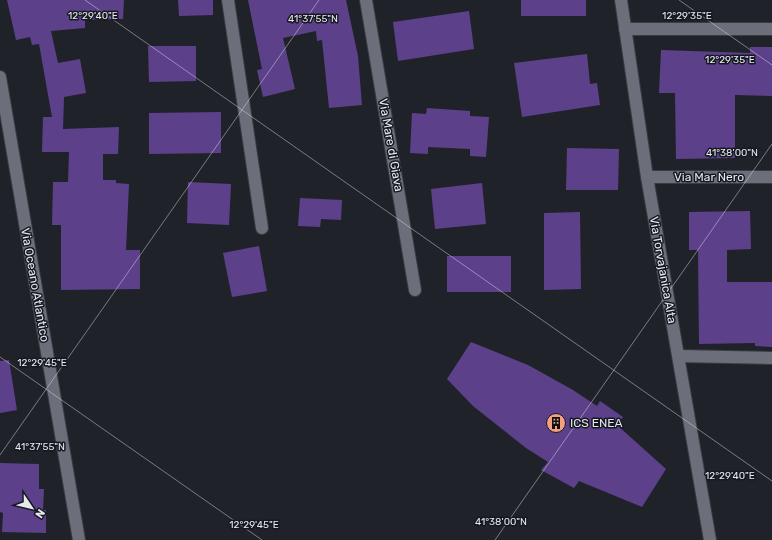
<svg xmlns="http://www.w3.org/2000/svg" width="772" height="540" font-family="Rubik,sans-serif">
  <rect width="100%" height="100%" fill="#20222a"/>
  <g fill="#5d408a">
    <polygon points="7,0 124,0 123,19 85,20 85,28 51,31 58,63 80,59 86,93 64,97 63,129 119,127 118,154 103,154 103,180 116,180 116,183 129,184 126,250 140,250 140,289 61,290 61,225 52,225 53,182 68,182 69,152 42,152 43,117 52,117 39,44 32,45 30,37 16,40"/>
    <polygon points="178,0 213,0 213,15 179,16"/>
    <polygon points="248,0 346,0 358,56 362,105 329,108 322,40 317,41 316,31 283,38 295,89 263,97 257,70 262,69"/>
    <rect x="521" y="0" width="65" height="16"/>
    <polygon points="469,11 474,49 398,61 393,22"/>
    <polygon points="148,46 196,46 196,81 149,82"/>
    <polygon points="750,47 772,47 772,96 735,95 735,158 676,159 675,93 659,93 661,50 750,53"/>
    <polygon points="587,54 590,84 597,83 600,105 522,117 514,63"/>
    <polygon points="427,108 470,111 470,116 489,117 486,157 470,156 470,149 428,147 428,154 410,153 412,113 426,114"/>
    <polygon points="221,112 221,153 149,154 149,113"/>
    <polygon points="567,148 619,149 618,190 566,190"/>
    <polygon points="188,182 231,184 229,225 187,223"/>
    <polygon points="482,183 486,224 435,229 431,189"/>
    <polygon points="300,198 342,200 341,220 321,219 320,227 298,226"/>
    <polygon points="750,211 751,249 727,250 727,282 772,282 772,347 755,346 755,343 699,344 698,250 689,250 689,212"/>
    <polygon points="580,212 581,289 544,290 544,213"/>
    <polygon points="259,246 267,291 232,297 223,253"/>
    <rect x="447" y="256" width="64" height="36"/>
    <polygon points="471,342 528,365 573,390 597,406 600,401 623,417 617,425 666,469 642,507 579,481 574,488 541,470 548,462 526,448 473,406 447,379"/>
    <polygon points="9,360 17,410 0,413 0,361"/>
    <polygon points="0,463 39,464 39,489 44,489 43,510 46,510 46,533 2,532 3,513 0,512"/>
  </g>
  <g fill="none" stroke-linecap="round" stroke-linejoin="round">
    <defs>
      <g id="minor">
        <polyline points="228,0 262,228"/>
        <polyline points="366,0 415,290"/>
        <polyline points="621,0 647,177 710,540"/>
        <polyline points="625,29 772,29"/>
        <polyline points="0,77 79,540"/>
        <polyline points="647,177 772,177"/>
        <polyline points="679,356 772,358"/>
      </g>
    </defs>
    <use href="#minor" stroke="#3a3c43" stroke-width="14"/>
    <use href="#minor" stroke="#6c6e79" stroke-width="12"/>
  </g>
  <path fill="none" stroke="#e6e8ee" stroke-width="1" stroke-opacity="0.45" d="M85,0L772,481M679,0L772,65M0,357L262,540M0,455L319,0M495,540L772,144"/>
  <defs>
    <symbol id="building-disc" viewBox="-11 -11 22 22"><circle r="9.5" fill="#f39f82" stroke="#161821"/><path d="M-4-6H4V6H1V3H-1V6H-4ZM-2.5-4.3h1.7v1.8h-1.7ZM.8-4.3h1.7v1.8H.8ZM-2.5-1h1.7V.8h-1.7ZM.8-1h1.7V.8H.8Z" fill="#111"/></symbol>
  </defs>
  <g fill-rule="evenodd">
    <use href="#building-disc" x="545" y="412" width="22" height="22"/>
  </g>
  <g text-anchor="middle" stroke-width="3" stroke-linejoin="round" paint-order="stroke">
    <g font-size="12" fill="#e6e8ee" stroke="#161821">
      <text transform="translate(391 145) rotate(80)" y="4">Via Mare di Giava</text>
      <text x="709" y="181">Via Mar Nero</text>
      <text transform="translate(663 270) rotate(80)" y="4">Via Torvajanica Alta</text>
      <text transform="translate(35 285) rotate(80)" y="4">Via Oceano Atlantico</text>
    </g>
    <g font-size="12" fill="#e6e8ee" stroke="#161821" text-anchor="start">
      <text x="570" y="427">ICS ENEA</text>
    </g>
  </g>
  <g font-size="10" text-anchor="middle" fill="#e6e8ee" stroke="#161821" stroke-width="3" stroke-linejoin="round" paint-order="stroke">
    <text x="93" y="19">12°29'40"E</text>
    <text x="687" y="19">12°29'35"E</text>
    <text x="313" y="22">41°37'55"N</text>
    <text x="730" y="63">12°29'35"E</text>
    <text x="732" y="156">41°38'00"N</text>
    <text x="42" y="366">12°29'45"E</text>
    <text x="40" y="450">41°37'55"N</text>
    <text x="730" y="479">12°29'40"E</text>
    <text x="501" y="525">41°38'00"N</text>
    <text x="254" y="528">12°29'45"E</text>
  </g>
  <g transform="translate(32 508) rotate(125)" stroke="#161821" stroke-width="3" paint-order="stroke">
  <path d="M0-3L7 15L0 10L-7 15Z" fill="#e6e8ee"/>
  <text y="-6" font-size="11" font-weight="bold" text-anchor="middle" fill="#e6e8ee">N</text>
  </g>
</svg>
